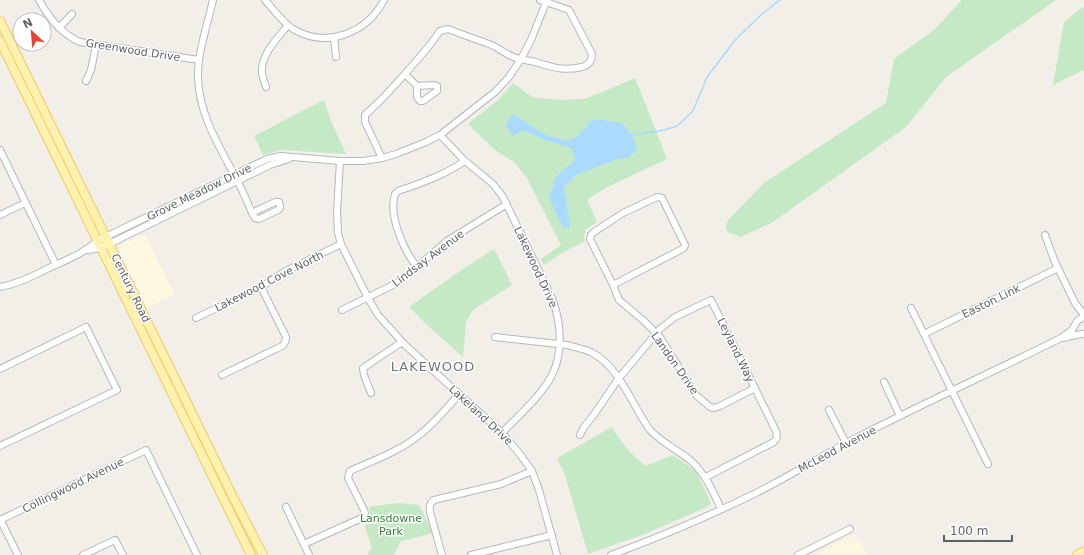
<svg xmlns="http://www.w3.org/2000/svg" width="1084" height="555" font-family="'DejaVu Sans',sans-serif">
  <rect width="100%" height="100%" fill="#f1efe8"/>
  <g fill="#fef7e0">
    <polygon points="145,234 175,295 147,307 118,247"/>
    <polygon points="856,534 867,555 814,555"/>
  </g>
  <g fill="#c5e8c5">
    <polygon points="962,0 1056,0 946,77 906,127 773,222 741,237 728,232 726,228 728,220 764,183 886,103 894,59 934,30"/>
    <polygon points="1084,6 1084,70 1053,85 1064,22"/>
    <path d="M635,78L667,159L605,188L587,200L597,222C589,228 581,230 585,241L565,251L544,265L541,259L561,245L527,178L514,162L495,150L468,124L499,99L513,83L532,97L560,100L584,99L610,89Z"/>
    <polygon points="324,100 331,121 346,154 281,150 263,155 254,136"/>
    <path d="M494,249L512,285L473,310L466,322L463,357L427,325L409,307C437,287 465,267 494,249Z"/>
    <path d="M612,427C621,443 631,455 646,466L673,455L696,471L711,503L709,506L645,534L588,554L565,475L557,458Z"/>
    <polygon points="397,503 419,505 433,533 401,541 394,555 369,555 368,552 372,549 365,526 371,519 369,507"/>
  </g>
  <polygon fill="#aadaff" points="512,114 548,136 567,141 577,136 594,119 622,123 632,135 637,150 628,158 617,159 576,175 564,187 570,227 563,228 549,198 556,177 575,160 571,148 545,140 523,130 513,136 506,126"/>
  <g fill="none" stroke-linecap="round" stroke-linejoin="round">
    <polyline stroke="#aadaff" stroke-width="1.5" points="632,135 664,130 677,126 693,111 707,77 736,39 763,13 780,0"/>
    <defs>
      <g id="minor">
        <path d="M39,0C49,18 61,34 80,42L199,60"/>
        <path d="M213,0C208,23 197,54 198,78C199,116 221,149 238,182C243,192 248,203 252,213L255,218L259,219L278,210L280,208V206L279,202H275L252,213"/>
        <path d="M265,0C274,10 282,22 293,29C327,49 367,33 384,0"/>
        <polyline points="59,28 72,14"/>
        <polyline points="334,37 336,57"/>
        <polyline points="405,74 417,86 434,85 437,86 437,91 423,101 420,101 417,97 417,86"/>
        <polyline points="86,81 91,70 96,45"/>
        <path d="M266,87C265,83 263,79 262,74C260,55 277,39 288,25"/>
        <path d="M440,135L465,161L493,184L503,197L552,298C561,322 564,353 551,377C540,397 518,416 502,433"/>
        <polyline points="0,150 56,265"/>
        <path d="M382,158L365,122V115L381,100L405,74L429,46L440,31L448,29C461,34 475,39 489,44C498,47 506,55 516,58C521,60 526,60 531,61C551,66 561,72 582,67C589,65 592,61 592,54L569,10L540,0"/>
        <polyline points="340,161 337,212 338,233 341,244 368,298 378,315 405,345 502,433 519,453 532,471 539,490 557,555"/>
        <polyline points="0,215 25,203"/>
        <polyline points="1045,235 1055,262 1075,303 1084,315"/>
        <polyline points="88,250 101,248 270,165 289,159"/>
        <path d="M417,267C404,251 388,215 395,194L398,191C422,183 444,175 465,161"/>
        <polyline points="613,285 684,248 685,245 684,243 662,198 659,197 655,198 623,213 594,232 591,235 590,239 613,285 619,300 644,321 660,337 696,395 710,407 714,408 720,406 755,388"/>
        <path d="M0,287C17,284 33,276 49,268C66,260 83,254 97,241L267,159L281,156L340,161H363L382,158L396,154L426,142L440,135L495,92L509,77L521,59L531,40L547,0"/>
        <polyline points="911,308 988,464"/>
        <polyline points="342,310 397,283 417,267 447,241 507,204"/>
        <polyline points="196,318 261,287 284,272 341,244"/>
        <polyline points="924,334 1058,268"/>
        <path d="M495,337L567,345C575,347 584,349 591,352C621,368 631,404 650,430C662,443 676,449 690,460C705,473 713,491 721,509"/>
        <polyline points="1063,338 1075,335 1083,334"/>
        <polyline points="0,369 86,327 117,390 0,446"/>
        <path d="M222,375L282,346C285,344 286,342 286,337L261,287"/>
        <polyline points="884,382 900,416"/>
        <polyline points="371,393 364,375 363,368 402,342"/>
        <polyline points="829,410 846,443"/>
        <path d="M580,435L584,427L593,416L619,378L660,329L675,317L711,300L776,431C778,437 777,440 772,443L706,477"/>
        <polyline points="286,507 309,555"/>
        <polyline points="0,519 18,555"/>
        <polyline points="0,520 146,450 197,555"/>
        <path d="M304,544L364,517L365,513L364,510L348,478L350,471C372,461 400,451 418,436C434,424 446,409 459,394"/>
        <polyline points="83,555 115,540 123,555"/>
        <path d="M442,555L430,512C429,507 430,503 434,500L501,484L532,471"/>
        <polyline points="471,555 552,535"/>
        <path d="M611,555C660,537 709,516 756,493C792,475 826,453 862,435C928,401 995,371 1061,338L1072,330L1078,320L1084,317"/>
        <polyline points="798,555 850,529"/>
      </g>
      <g id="major">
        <polyline points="0,21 232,495 263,555"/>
        <polyline points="0,41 251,555"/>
        <polyline points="1077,555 1084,551"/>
      </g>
    </defs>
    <use href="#minor" stroke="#b5b8bc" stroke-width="8"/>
    <use href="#major" stroke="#f2c960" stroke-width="10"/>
    <use href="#minor" stroke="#fff" stroke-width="6"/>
    <use href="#major" stroke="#fff2af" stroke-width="8"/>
  </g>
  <g text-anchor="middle" stroke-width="3" stroke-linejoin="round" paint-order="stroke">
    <g font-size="11" fill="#5f6368" stroke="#fff">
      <text transform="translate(133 50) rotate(9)" y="4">Greenwood Drive</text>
      <text transform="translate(199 192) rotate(-26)" y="4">Grove Meadow Drive</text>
      <text transform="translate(428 258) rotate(-37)" y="4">Lindsay Avenue</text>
      <text transform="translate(536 267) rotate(65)" y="4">Lakewood Drive</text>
      <text transform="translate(269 281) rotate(-27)" y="4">Lakewood Cove North</text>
      <text transform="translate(131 288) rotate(64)" y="4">Century Road</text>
      <text transform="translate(991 301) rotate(-26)" y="4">Easton Link</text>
      <text transform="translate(736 350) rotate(64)" y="4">Leyland Way</text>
      <text transform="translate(675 363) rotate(55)" y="4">Landon Drive</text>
      <text transform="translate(481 415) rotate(43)" y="4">Lakeland Drive</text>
      <text transform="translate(837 449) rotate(-28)" y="4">McLeod Avenue</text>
      <text transform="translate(73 485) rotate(-26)" y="4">Collingwood Avenue</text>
    </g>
    <g font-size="11" fill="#348238" stroke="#fff">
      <text x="391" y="522">Lansdowne<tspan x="391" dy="13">Park</tspan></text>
    </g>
    <g font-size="13" letter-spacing="1" fill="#70757a" stroke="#fff">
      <text x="433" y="371">LAKEWOOD</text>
    </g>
  </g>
  <g transform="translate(32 32) rotate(334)"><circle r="19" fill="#ffffff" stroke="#bfc1c3"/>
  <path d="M0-3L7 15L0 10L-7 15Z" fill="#ea4335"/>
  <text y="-6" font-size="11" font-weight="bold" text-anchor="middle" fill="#5f6368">N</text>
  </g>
  <path d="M944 535v6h68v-6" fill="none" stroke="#5f6368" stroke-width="2"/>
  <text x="950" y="535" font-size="12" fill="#5f6368" stroke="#ffffff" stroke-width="3" paint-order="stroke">100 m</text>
</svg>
